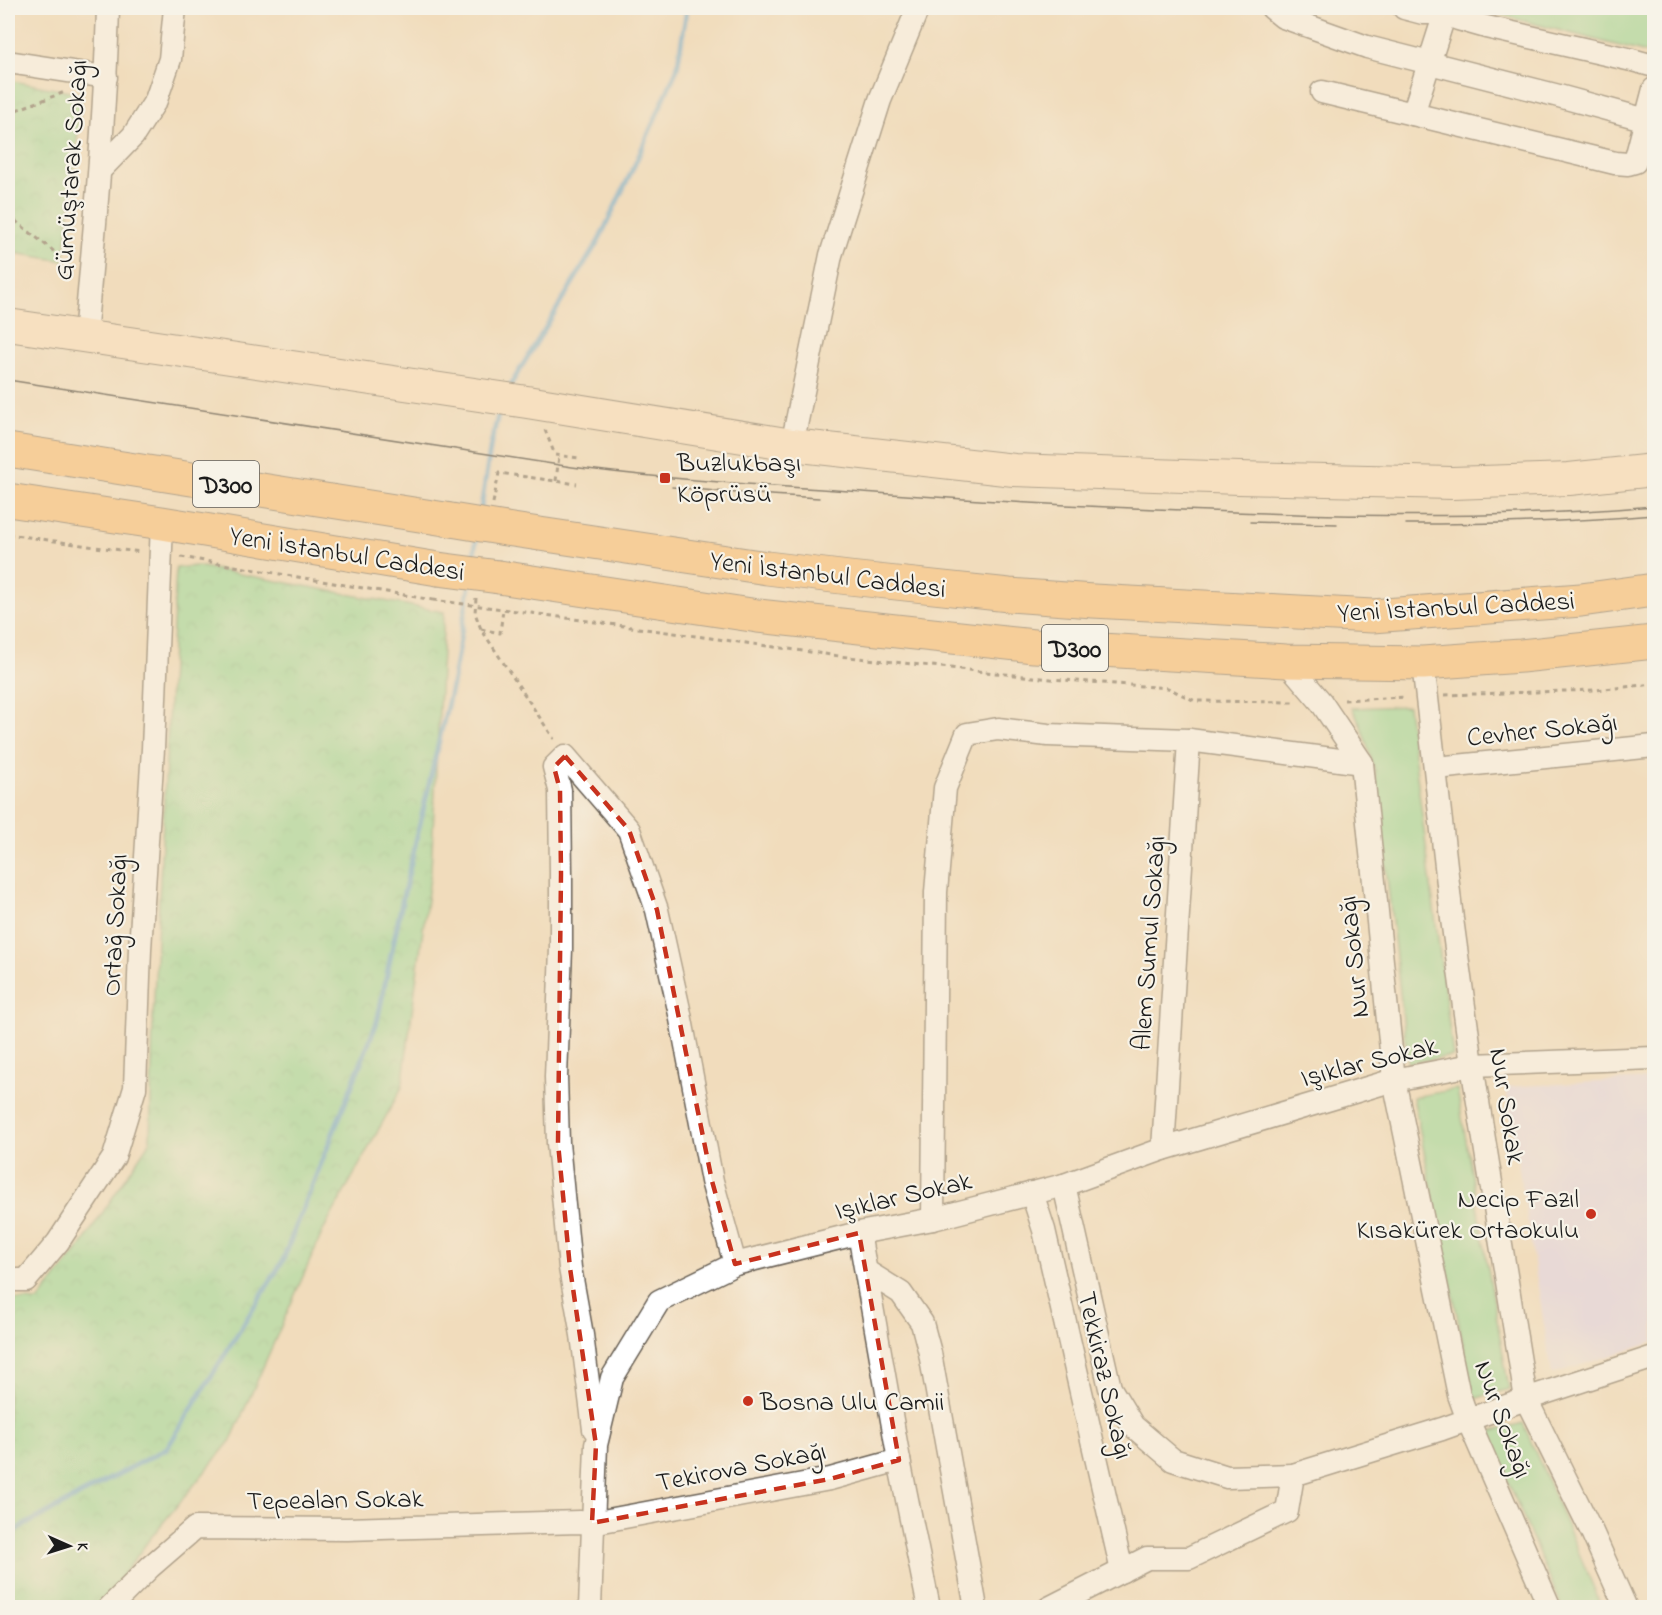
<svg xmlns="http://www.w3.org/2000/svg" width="1662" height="1615" font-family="'Indie Flower',sans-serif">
  <defs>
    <pattern id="park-crowns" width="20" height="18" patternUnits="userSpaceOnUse" patternTransform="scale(1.5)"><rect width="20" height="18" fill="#8fdb99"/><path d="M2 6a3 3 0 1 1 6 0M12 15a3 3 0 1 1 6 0" fill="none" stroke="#7bbb83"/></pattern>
  </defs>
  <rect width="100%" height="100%" fill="#f7f3e8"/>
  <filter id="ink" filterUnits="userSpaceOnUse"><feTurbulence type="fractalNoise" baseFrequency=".0167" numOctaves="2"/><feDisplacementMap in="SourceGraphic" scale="12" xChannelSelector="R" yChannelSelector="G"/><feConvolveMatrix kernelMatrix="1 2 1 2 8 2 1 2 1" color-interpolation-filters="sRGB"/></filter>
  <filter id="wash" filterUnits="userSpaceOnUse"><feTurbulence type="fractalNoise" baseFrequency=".008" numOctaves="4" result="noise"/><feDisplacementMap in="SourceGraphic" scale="24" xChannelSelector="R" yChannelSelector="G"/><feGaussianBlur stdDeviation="1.35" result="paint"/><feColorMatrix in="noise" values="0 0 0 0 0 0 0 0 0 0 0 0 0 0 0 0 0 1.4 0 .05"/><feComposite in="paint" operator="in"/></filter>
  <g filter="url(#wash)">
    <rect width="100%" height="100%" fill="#f1dcbc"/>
    <polygon fill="#ded5f5" points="1654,1079 1654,1342 1552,1374 1506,1087"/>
    <g fill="#8fdb99" stroke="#567c5a" stroke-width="1.5">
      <polygon points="1474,8 1654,8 1654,55"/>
      <polygon points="1408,706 1453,1056 1408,1063 1375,771 1360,723 1352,708"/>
      <polygon points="1457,1089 1509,1389 1474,1399 1413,1097"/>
      <polygon points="1523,1423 1602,1607 1562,1607 1487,1433"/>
    </g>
    <g fill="url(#park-crowns)" stroke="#567c5a" stroke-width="1.5">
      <polygon points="8,80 82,94 64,261 8,252"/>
      <polygon points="197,566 444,612 431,870 402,1087 323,1231 231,1440 148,1541 100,1607 8,1607 8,1299 38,1301 80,1247 150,1141 153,1018 176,568"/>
    </g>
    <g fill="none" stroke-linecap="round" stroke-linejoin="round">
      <g stroke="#5ca4d2" stroke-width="5">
        <polyline points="508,389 599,240 635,164 677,69 687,8"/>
        <polyline points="480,514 491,443 500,408"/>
        <polyline points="473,561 477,535"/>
        <polyline points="8,1534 167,1448 282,1262 377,1022 403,897 452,685 470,582"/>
      </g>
    </g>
  </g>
  <g filter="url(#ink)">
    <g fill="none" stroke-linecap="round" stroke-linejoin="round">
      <defs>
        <g id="street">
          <polyline points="1272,8 1283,17 1367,47 1555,95 1654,122"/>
          <polyline points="1404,8 1423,13 1445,13 1413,114"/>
          <polyline points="1444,8 1445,13 1458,19 1486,27 1632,60 1654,66"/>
          <polyline points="8,62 106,77"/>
          <polyline points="1322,92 1615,163 1628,164 1635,162 1654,89"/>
          <polyline points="100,170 133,136 156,100 170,59 175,8"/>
          <path d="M85,336C95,227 105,118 108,8"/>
          <polyline points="792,445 831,255 880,100 918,8"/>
          <polyline points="1286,661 1321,702 1362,763 1394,1080 1459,1395 1468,1420 1550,1608"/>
          <polyline points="1423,663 1452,919 1472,1065 1526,1399 1592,1532 1626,1608"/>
          <polyline points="1436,768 1654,746"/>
          <polyline points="1163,1149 1189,740"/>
          <polyline points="1064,1185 1110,1388 1133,1426 1173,1460 1227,1477 1293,1475"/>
          <polyline points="1032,1193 1044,1230 1122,1571"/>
          <polyline points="933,1219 936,892 945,788 967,734 998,729 1048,735 1189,740 1362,763"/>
          <polyline points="859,1233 899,1460 929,1608"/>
          <polyline points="866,1271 901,1293 922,1323 930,1353 976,1608"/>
          <polyline points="8,1280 26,1280 58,1242 114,1157 135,1088 140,949 153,749 162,523"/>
          <polyline points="594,1429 582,1335 570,1268 558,1143 556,1077 561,949 561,874 560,790 554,767 565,756 629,830 657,910 680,1014 712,1181 735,1264"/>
          <polyline points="109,1608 150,1567 195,1528 347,1529 579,1522 592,1523 830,1479 899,1460"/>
          <polyline points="590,1608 596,1445 612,1378 659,1301 735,1264 859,1233 933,1219 1064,1185 1163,1149 1394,1080 1472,1065 1654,1058"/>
          <polyline points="1049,1608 1147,1558 1189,1558 1287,1511 1293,1475 1442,1429 1526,1399 1654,1357"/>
        </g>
        <polyline id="secondary" points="8,325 527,402 792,445 1014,470 1239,478 1452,483 1569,479 1654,470"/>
        <g id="highway">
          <polyline points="8,450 445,519"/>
          <polyline points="8,500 162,523 438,569"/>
          <polyline points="506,529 767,568 849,578 1009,595 1093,601 1372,616 1581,600 1654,590"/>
          <polyline points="499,577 758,616 1034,646 1286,661 1423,663 1521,656 1654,642"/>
        </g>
      </defs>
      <use href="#street" stroke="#675f54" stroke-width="25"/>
      <use href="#secondary" stroke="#675f54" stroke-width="34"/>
      <use href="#highway" stroke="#675f54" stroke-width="35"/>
      <g stroke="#675f54" stroke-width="3" stroke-dasharray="4.5 4.5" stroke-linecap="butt">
        <polyline points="8,113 65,92"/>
        <polyline points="8,215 56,253"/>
        <polyline points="545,430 555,455 579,458"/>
        <polyline points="556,481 559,456"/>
        <polyline points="493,503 499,473 577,484"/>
        <polyline points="8,534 95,547 141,552"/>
        <polyline points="181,557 433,600"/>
        <polyline points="476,598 475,613 481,629 554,739"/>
        <polyline points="495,608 839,656 1051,679 1168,688 1195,701 1295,702"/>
        <polyline points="481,629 500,633 503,610"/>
        <polyline points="1445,695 1595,690 1654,684"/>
        <polyline points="1344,700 1406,697"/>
      </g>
      <use href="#street" stroke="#fff" stroke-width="22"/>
      <use href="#secondary" stroke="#fee4c6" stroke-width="32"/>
      <use href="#highway" stroke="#fdbc70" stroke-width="33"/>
      <g stroke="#1c1c1c" stroke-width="1.5">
        <path d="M8,380L572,467C655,478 738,484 821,489C903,495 985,501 1066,505C1262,514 1459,523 1654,506"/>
        <polyline points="672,487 737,493 819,498"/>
        <polyline points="1250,522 1337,524"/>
        <path d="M1406,524C1489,524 1572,522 1654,515"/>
      </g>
      <defs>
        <g id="highway-bridge">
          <polyline points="445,519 506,529"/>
          <polyline points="438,569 499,577"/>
        </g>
      </defs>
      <use href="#highway-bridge" stroke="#675f54" stroke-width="35" stroke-linecap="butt"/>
      <polyline stroke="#675f54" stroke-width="3" stroke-dasharray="4.5 4.5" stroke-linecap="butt" points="433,600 495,608"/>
      <use href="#highway-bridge" stroke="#fdbc70" stroke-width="33"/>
    </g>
  </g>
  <path d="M0 0H1662V1615H0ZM565,756L629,830L657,910L712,1181L735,1264L859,1233L899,1460L830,1479L592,1523L596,1445L570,1268L558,1143L561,874L560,790L554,767Z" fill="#f1dcbc" fill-opacity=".55" fill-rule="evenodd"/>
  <path fill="none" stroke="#c8321e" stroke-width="4.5" stroke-dasharray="12 8" stroke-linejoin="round" d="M565,756L629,830L657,910L712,1181L735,1264L859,1233L899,1460L830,1479L592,1523L596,1445L570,1268L558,1143L561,874L560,790L554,767Z"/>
  <g fill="#c8321e" stroke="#f7f3e8" stroke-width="2">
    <rect x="659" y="472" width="12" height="12" rx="3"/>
    <circle cx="1591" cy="1214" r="6"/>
    <circle cx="748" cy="1401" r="6"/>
  </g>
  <g text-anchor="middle" stroke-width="4.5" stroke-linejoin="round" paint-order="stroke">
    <g fill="#f7f3e8" stroke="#5e5c59" stroke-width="1.5">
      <rect x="193" y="461" width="66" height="46" rx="4.5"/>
      <rect x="1042" y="625" width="66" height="46" rx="4.5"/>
    </g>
    <g font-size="26" font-weight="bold" fill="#1c1c1c">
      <text x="226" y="493">D300</text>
      <text x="1075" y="657">D300</text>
    </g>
    <g font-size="27" fill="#1c1c1c" stroke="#f7f3e8">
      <text transform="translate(70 170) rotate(-86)" y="9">Gümüştarak Sokağı</text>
      <text transform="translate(347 553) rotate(9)" y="9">Yeni İstanbul Caddesi</text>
      <text transform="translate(828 574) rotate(7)" y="9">Yeni İstanbul Caddesi</text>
      <text transform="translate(1456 606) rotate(-3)" y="9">Yeni İstanbul Caddesi</text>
      <text transform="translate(1542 729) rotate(-6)" y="9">Cevher Sokağı</text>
      <text transform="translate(114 925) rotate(-87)" y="9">Ortağ Sokağı</text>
      <text transform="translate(1148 943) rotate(-86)" y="9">Alem Sumul Sokağı</text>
      <text transform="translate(1353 957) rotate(-96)" y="9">Nur Sokağı</text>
      <text transform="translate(1369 1061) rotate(-14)" y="9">Işıklar Sokak</text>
      <text transform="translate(1508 1106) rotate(81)" y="9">Nur Sokak</text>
      <text transform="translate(903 1195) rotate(-13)" y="9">Işıklar Sokak</text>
      <text transform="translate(1106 1375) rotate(77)" y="9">Tekkiraz Sokağı</text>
      <text transform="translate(1504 1419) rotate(70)" y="9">Nur Sokağı</text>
      <text transform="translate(741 1466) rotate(-11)" y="9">Tekirova Sokağı</text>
      <text transform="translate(335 1499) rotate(-1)" y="9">Tepealan Sokak</text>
    </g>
    <g font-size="27" fill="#1c1c1c" stroke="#f7f3e8" text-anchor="start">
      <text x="677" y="471">Buzlukbaşı<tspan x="677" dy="31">Köprüsü</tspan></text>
      <text x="1579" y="1207" text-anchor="end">Necip Fazıl<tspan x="1579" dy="31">Kısakürek Ortaokulu</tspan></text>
      <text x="760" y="1410">Bosna Ulu Camii</text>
    </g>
  </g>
  <rect width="1662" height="1615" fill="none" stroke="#f7f3e8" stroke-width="30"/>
  <g transform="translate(69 1546) rotate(93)" stroke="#f7f3e8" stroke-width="4.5" paint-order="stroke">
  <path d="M0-4.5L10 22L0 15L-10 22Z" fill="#1c1c1c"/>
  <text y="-9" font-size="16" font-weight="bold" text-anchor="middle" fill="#1c1c1c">K</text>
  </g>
</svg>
